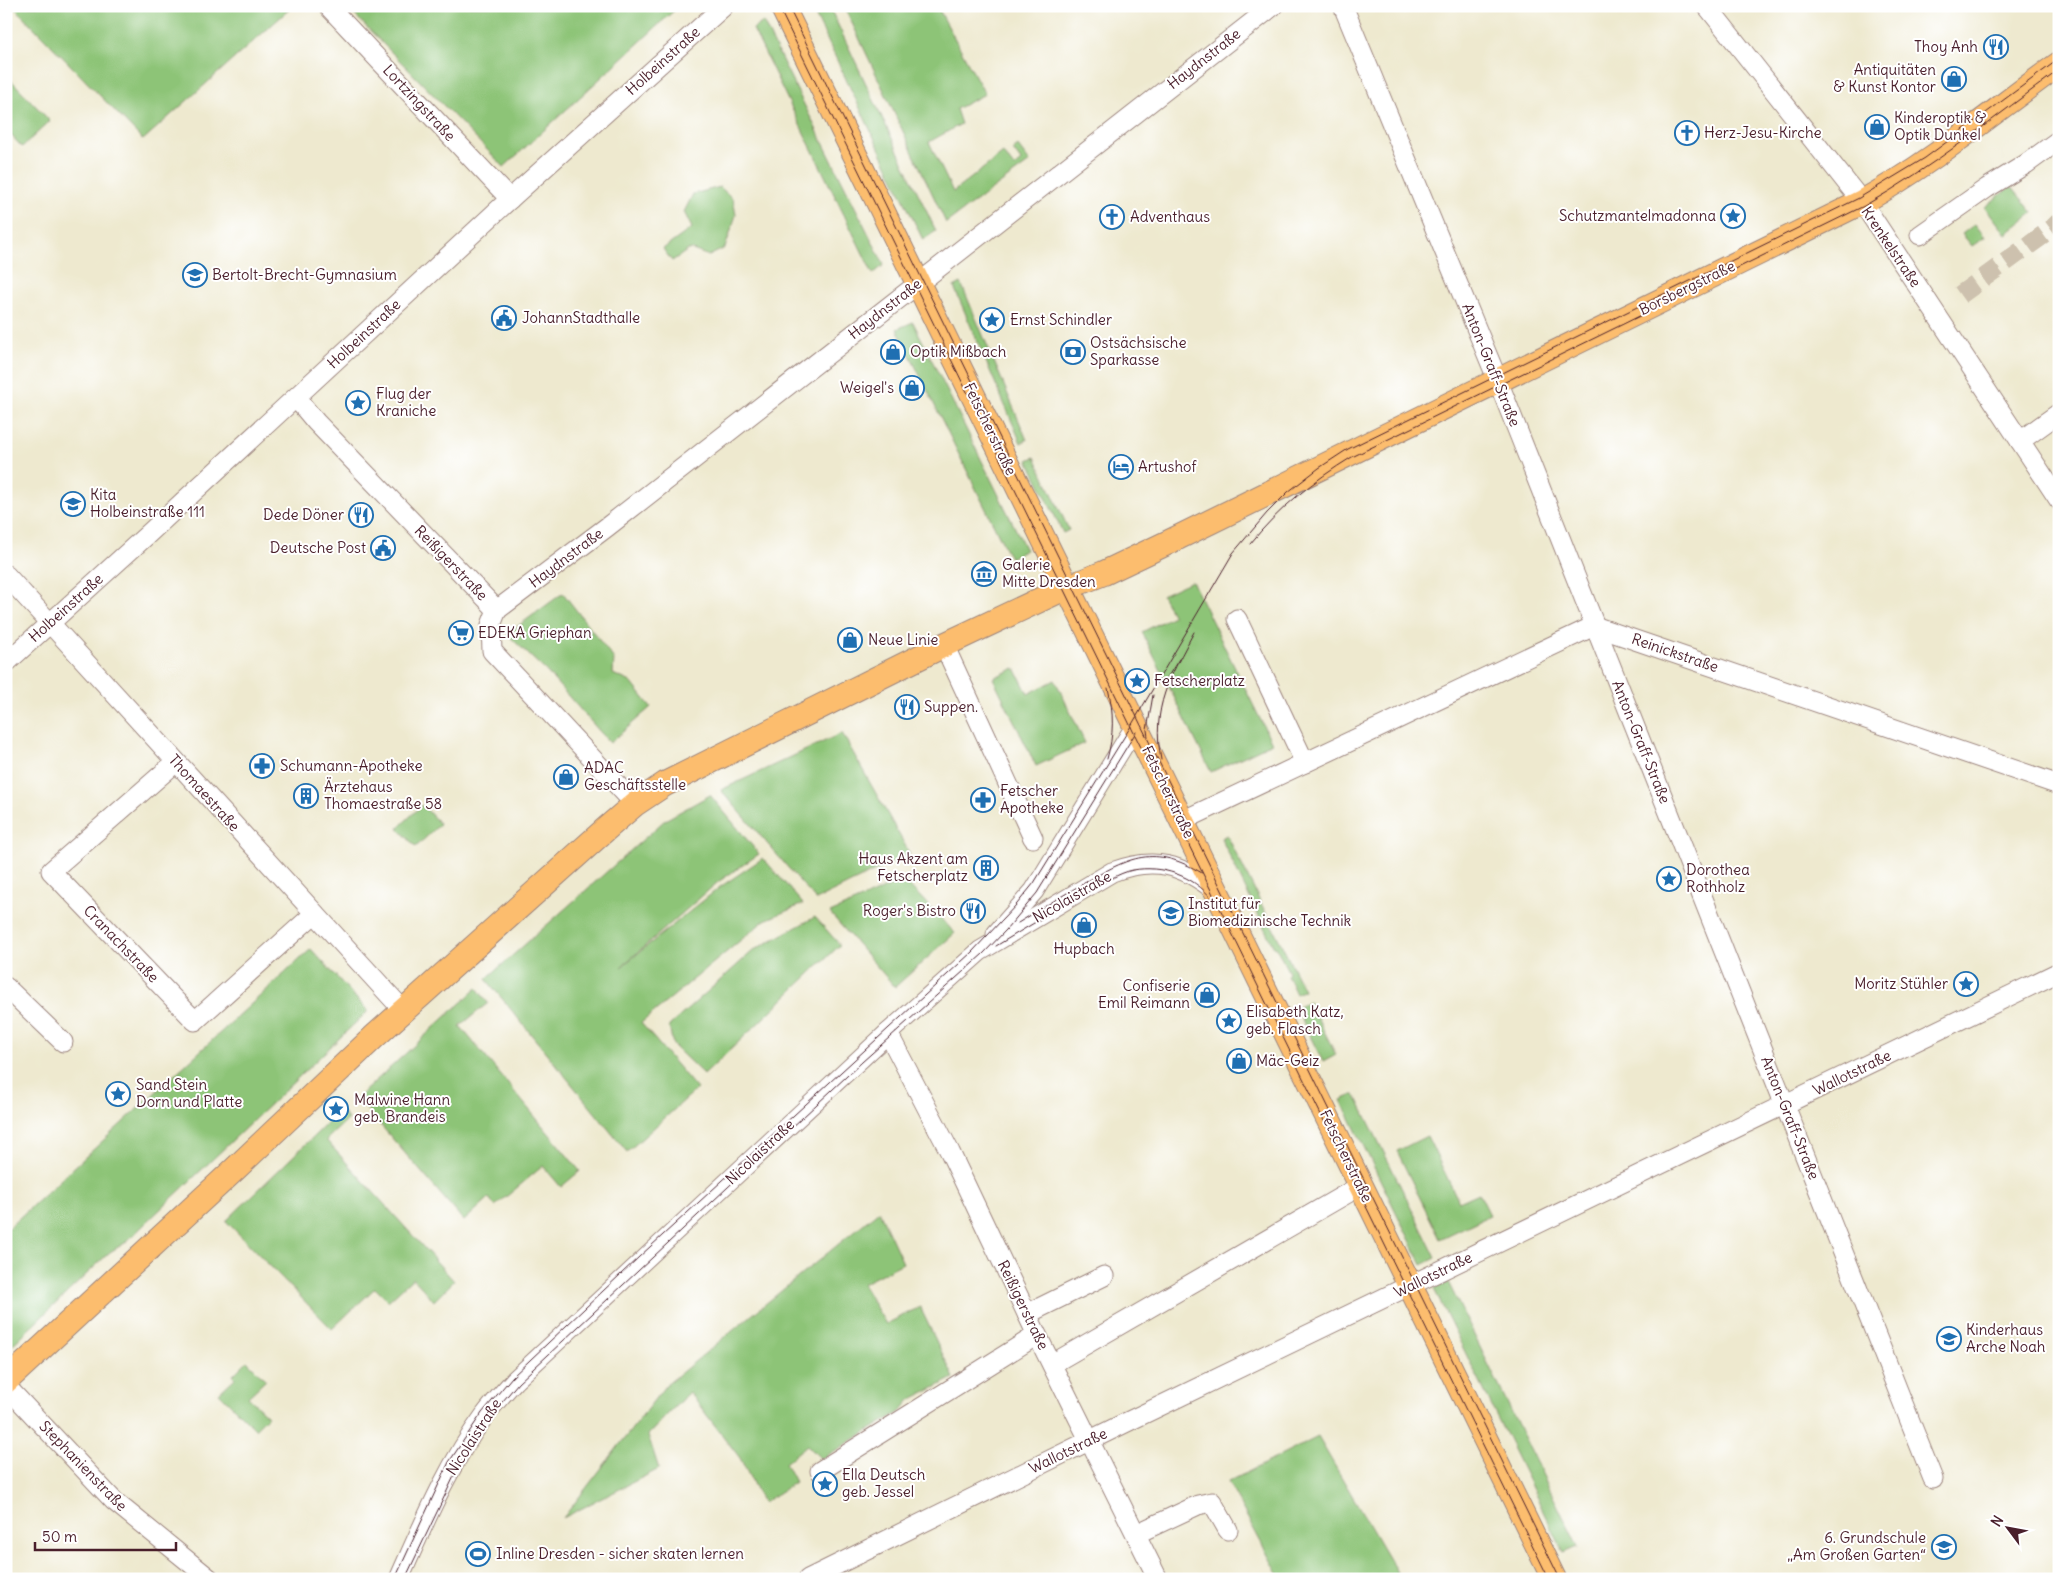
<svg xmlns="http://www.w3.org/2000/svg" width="2065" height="1585" font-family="Delius,sans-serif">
  <rect width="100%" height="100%" fill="#fff"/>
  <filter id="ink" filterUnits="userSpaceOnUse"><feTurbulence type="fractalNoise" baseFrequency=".02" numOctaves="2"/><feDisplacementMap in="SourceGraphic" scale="10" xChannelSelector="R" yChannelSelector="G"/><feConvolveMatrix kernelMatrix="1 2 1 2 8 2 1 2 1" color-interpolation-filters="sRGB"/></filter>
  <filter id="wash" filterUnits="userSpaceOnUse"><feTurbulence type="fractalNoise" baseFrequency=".0096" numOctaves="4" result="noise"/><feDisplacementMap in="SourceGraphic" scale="20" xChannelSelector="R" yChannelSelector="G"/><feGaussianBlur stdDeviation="1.12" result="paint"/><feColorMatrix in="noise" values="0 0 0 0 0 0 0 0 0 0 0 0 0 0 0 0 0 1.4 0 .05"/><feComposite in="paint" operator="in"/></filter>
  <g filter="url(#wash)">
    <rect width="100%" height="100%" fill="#eee9cf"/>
    <g fill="#8dc477" stroke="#6c7251">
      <polygon points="13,6 293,6 143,140"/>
      <polygon points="346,6 679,6 504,167"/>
      <polygon points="811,6 829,6 936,231 923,240"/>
      <polygon points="844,6 937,6 985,94 956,109 961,124 929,142 953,192 1003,153 1014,167 1021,161 1013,150 1018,146 1030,162 946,223"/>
      <polygon points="763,22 884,265 873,274 753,29"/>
      <polygon points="9,78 50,121 22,147 6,130 6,80"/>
      <polygon points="2011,186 2033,213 2006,234 1985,207"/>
      <polygon points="720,187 733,199 736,215 725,248 709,256 690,249 672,261 663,249 692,228 684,212 693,194"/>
      <polygon points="1975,224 1985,237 1972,246 1962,234"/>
      <polygon points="961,283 1027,440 1021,443 954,287"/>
      <polygon points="913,322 1026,550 1010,558 897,329"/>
      <polygon points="1035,457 1069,530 1063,533 1028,460"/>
      <polygon points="1192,581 1272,743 1211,772 1142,632 1173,616 1162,595"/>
      <polygon points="563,593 614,659 613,674 631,682 651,707 610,743 546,671 507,634"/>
      <polygon points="1015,668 1028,694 1055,680 1085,743 1036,766 993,678"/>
      <polygon points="842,733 910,854 816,900 721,790"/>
      <polygon points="710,795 759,854 718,882 621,967 720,887 763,858 803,904 765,920 641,1023 697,1089 627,1152 486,979 665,820"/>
      <polygon points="422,805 440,824 416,847 398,828"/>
      <polygon points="1227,835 1304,990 1296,994 1287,975 1289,973 1276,947 1274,948 1221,838"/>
      <polygon points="904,880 955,933 895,987 830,913"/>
      <polygon points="815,917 840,945 704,1075 673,1045 669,1026 754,950"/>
      <polygon points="311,949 368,1011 125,1243 110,1252 6,1351 6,1230"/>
      <polygon points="477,988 488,1003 460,1026 580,1171 561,1187 543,1166 495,1206 489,1198 464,1221 357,1098"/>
      <polygon points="1309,1001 1336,1055 1323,1062 1296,1008"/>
      <polygon points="1355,1094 1436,1258 1422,1265 1341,1100"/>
      <polygon points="341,1110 348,1119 326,1140 454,1281 434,1301 413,1278 388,1301 375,1288 332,1329 226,1221"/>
      <polygon points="1427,1136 1459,1202 1479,1193 1490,1215 1440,1239 1397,1151"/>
      <polygon points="879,1211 903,1263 862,1284 886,1324 920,1307 954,1378 910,1400 900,1412 821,1459 807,1445 785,1463 795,1482 763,1503 740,1458 689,1392 648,1435 659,1469 563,1518 665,1386"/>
      <polygon points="1448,1282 1578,1547 1564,1553 1434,1289"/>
      <polygon points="247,1361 266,1380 248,1397 268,1416 255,1429 219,1393 235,1378 233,1375"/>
      <polygon points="1318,1437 1401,1579 1281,1579 1228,1482"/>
    </g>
  </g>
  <g filter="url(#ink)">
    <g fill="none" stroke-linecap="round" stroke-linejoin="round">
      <polyline stroke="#cdc1ae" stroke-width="19" stroke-dasharray="19 9" stroke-linecap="butt" points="1960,295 2053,228 2059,222"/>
      <defs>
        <g id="minor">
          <polyline points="328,6 510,199"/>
          <polyline points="1343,6 1496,376 1933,1479"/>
          <polyline points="1707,6 1862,202 2059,500"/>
          <polyline points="1920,235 1987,188 2026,164 2059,140"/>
          <polyline points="296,398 316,422 497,610"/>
          <polyline points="2020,441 2059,413"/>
          <polyline points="6,575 403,1010"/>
          <polyline points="497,610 607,527 1273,6"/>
          <polyline points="497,610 491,625 492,651 635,804"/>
          <polyline points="1237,619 1305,763"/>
          <polyline points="944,645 1033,838"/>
          <polyline points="6,663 146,536 510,199 724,6"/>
          <polyline points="176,762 51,871 195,1021 314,914"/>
          <polyline points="1182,821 1594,626 2059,785"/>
          <polyline points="996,934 1034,891 1136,725"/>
          <polyline points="6,987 63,1042"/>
          <polyline points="888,1033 950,1152 1037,1335 1158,1579"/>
          <polyline points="1027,1314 1104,1276"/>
          <polyline points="1052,1364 1360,1186"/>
          <polyline points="6,1386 114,1501 210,1579"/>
          <polyline points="820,1471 1037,1335"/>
          <polyline points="1136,1534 1198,1505 1212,1502 1228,1530"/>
          <path d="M399,1579C424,1523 448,1465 485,1415C494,1403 505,1391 515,1380L888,1033L980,951L1112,872C1154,856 1182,864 1217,892"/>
          <polyline points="808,1579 1127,1422 2059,972"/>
        </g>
        <g id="major">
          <polyline points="782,6 1554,1579"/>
          <path d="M6,1381L235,1169L374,1037L606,829L635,804L665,784L944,645L1063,589L1104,573L1167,543L1862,202C1932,163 1994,111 2059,64"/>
        </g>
      </defs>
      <use href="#minor" stroke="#9c847d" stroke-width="21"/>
      <use href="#major" stroke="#9c847d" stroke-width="26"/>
      <use href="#minor" stroke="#fff" stroke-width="19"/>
      <use href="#major" stroke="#fcbd6e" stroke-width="24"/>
      <g stroke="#4a1f2b" stroke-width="1">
        <path d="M778,6C1035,530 1291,1055 1549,1579"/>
        <polyline points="788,6 1560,1579"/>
        <path d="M1250,544C1279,508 1313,481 1352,457L1864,206C1933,167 1995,117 2059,70"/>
        <polyline points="1167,678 1179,659"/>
        <polyline points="1148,737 1147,730 1153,695"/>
        <path d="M1107,759C1114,735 1114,713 1108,688"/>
        <path d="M1161,760C1151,707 1170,677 1194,632"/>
        <path d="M1018,923C1040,909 1062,896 1084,883C1130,857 1153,844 1202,873"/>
        <path d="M996,946C1027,927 1059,908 1091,890C1104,883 1118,873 1133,870C1161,865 1193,875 1212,899"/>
        <polyline points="395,1579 449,1462 482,1413 512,1377 639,1257 972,952 1017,904 1034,883 1131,726 1233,553 1267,513 1288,492 1319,468 1348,449 1859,198 1925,158 2059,59"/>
        <polyline points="405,1579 458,1468 488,1419 518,1383 862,1062 983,954 1006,930 1037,893 1136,732"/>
      </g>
    </g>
  </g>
  <defs>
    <symbol id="restaurant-ring" viewBox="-11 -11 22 22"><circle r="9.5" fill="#fff" stroke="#1f6fb2" stroke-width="1.5"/><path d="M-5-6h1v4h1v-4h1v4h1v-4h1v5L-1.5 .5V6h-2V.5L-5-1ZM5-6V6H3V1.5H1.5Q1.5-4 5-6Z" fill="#1f6fb2"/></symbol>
    <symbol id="shop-ring" viewBox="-11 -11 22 22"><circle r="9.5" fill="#fff" stroke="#1f6fb2" stroke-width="1.5"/><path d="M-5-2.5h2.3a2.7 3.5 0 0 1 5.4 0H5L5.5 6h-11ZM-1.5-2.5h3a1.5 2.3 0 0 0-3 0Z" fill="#1f6fb2"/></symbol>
    <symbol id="church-ring" viewBox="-11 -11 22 22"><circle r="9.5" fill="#fff" stroke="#1f6fb2" stroke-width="1.5"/><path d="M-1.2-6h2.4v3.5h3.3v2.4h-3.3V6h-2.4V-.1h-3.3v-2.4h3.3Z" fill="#1f6fb2"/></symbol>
    <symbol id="sight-ring" viewBox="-11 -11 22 22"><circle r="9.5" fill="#fff" stroke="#1f6fb2" stroke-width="1.5"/><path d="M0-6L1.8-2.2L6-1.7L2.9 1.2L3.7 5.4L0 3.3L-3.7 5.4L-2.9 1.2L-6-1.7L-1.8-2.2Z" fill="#1f6fb2"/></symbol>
    <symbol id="school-ring" viewBox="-11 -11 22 22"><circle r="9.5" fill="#fff" stroke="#1f6fb2" stroke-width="1.5"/><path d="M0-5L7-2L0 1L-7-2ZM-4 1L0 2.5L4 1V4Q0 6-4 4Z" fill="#1f6fb2"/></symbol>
    <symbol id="civic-ring" viewBox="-11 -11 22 22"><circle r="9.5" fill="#fff" stroke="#1f6fb2" stroke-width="1.5"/><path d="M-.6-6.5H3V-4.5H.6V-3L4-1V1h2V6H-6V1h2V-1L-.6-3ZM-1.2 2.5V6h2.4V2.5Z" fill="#1f6fb2"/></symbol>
    <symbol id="bank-ring" viewBox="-11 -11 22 22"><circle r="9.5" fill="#fff" stroke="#1f6fb2" stroke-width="1.5"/><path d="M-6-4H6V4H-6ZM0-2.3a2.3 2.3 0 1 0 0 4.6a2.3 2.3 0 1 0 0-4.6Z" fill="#1f6fb2"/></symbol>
    <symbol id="hotel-ring" viewBox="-11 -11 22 22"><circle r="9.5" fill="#fff" stroke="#1f6fb2" stroke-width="1.5"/><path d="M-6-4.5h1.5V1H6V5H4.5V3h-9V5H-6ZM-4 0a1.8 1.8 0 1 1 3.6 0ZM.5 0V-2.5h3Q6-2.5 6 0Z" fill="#1f6fb2"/></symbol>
    <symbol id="museum-ring" viewBox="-11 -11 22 22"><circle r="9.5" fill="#fff" stroke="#1f6fb2" stroke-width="1.5"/><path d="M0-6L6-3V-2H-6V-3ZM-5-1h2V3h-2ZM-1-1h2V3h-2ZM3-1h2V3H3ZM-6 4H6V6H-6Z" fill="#1f6fb2"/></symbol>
    <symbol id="supermarket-ring" viewBox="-11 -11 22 22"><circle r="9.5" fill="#fff" stroke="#1f6fb2" stroke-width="1.5"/><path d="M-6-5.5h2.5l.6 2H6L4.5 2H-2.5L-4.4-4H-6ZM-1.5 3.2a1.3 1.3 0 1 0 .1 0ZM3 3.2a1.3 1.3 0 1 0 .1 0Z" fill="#1f6fb2"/></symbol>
    <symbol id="pharmacy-ring" viewBox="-11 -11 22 22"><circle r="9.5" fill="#fff" stroke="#1f6fb2" stroke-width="1.5"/><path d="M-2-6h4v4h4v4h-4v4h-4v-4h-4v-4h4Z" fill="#1f6fb2"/></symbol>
    <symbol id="building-ring" viewBox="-11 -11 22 22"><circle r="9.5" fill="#fff" stroke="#1f6fb2" stroke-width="1.5"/><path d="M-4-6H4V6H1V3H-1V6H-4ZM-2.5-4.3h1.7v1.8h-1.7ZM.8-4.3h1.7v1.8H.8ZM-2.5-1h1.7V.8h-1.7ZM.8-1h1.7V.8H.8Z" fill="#1f6fb2"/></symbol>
    <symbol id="university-ring" viewBox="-11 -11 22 22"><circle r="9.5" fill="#fff" stroke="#1f6fb2" stroke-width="1.5"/><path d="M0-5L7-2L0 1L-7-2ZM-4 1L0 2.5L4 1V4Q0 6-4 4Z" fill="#1f6fb2"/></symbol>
    <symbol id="stadium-ring" viewBox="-11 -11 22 22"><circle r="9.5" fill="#fff" stroke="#1f6fb2" stroke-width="1.5"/><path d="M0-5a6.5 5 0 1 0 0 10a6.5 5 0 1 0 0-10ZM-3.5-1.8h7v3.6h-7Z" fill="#1f6fb2"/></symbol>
  </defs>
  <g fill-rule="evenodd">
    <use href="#restaurant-ring" x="1982" y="33" width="28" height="28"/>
    <use href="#shop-ring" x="1940" y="65" width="28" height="28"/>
    <use href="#shop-ring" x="1863" y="113" width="28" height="28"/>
    <use href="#church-ring" x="1673" y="119" width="28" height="28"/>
    <use href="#sight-ring" x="1719" y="202" width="28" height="28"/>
    <use href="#church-ring" x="1098" y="203" width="28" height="28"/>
    <use href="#school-ring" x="181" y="261" width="28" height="28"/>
    <use href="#civic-ring" x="490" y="304" width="28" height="28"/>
    <use href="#sight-ring" x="978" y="306" width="28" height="28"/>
    <use href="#shop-ring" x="879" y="338" width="28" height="28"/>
    <use href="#bank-ring" x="1059" y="338" width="28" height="28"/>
    <use href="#shop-ring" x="898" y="374" width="28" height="28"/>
    <use href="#sight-ring" x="344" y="389" width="28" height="28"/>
    <use href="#hotel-ring" x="1107" y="453" width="28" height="28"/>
    <use href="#school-ring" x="59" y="490" width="28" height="28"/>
    <use href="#restaurant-ring" x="347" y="501" width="28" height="28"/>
    <use href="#civic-ring" x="369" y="534" width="28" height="28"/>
    <use href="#museum-ring" x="970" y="560" width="28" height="28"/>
    <use href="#supermarket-ring" x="447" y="619" width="28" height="28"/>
    <use href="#shop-ring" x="836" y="626" width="28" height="28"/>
    <use href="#sight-ring" x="1123" y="667" width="28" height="28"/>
    <use href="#restaurant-ring" x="893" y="693" width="28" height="28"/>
    <use href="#pharmacy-ring" x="248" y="752" width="28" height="28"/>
    <use href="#shop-ring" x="552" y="763" width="28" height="28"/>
    <use href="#building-ring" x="292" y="782" width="28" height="28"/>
    <use href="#pharmacy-ring" x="969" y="786" width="28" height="28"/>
    <use href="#building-ring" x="972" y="854" width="28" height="28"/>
    <use href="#sight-ring" x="1655" y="865" width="28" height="28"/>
    <use href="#restaurant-ring" x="959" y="897" width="28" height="28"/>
    <use href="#university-ring" x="1157" y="899" width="28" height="28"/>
    <use href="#shop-ring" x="1070" y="911" width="28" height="28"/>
    <use href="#sight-ring" x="1952" y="970" width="28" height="28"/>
    <use href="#shop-ring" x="1193" y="981" width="28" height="28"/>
    <use href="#sight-ring" x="1215" y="1007" width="28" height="28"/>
    <use href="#shop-ring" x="1225" y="1047" width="28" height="28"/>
    <use href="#sight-ring" x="104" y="1080" width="28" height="28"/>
    <use href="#sight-ring" x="322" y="1095" width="28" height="28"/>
    <use href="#school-ring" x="1935" y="1325" width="28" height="28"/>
    <use href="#sight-ring" x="811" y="1470" width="28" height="28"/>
    <use href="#school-ring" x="1930" y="1533" width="28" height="28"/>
    <use href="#stadium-ring" x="464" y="1540" width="28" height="28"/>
  </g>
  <g text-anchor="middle" stroke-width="4" stroke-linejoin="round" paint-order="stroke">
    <g font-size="15" fill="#4a1f2b" stroke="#fff" text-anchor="start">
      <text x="1978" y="52" text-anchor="end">Thoy Anh</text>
      <text x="1936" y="75" text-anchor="end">Antiquitäten<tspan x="1936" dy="17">&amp; Kunst Kontor</tspan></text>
      <text x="1894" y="123">Kinderoptik &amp;<tspan x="1894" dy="17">Optik Dunkel</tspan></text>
      <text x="1704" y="138">Herz-Jesu-Kirche</text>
      <text x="1716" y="221" text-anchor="end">Schutzmantelmadonna</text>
      <text x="1130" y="222">Adventhaus</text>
      <text x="212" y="280">Bertolt-Brecht-Gymnasium</text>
      <text x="522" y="323">JohannStadthalle</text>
      <text x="1010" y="325">Ernst Schindler</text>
      <text x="1090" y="348">Ostsächsische<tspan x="1090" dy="17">Sparkasse</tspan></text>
      <text x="910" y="357">Optik Mißbach</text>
      <text x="894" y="393" text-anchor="end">Weigel's</text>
      <text x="376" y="399">Flug der<tspan x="376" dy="17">Kraniche</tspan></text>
      <text x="1138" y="472">Artushof</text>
      <text x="90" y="500">Kita<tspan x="90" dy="17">Holbeinstraße 111</tspan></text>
      <text x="344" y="520" text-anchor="end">Dede Döner</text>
      <text x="366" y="553" text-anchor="end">Deutsche Post</text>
      <text x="1002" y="570">Galerie<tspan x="1002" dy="17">Mitte Dresden</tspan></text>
      <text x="478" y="638">EDEKA Griephan</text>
      <text x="868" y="645">Neue Linie</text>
      <text x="1154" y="686">Fetscherplatz</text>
      <text x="924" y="712">Suppen.</text>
      <text x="280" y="771">Schumann-Apotheke</text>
      <text x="584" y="773">ADAC<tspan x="584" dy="17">Geschäftsstelle</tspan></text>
      <text x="324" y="792">Ärztehaus<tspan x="324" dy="17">Thomaestraße 58</tspan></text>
      <text x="1000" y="796">Fetscher<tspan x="1000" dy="17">Apotheke</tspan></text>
      <text x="968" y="864" text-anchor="end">Haus Akzent am<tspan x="968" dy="17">Fetscherplatz</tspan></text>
      <text x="1686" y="875">Dorothea<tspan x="1686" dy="17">Rothholz</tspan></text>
      <text x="1188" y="909">Institut für<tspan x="1188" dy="17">Biomedizinische Technik</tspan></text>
      <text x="956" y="916" text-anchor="end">Roger's Bistro</text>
      <text x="1084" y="954" text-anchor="middle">Hupbach</text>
      <text x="1948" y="989" text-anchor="end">Moritz Stühler</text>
      <text x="1190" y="991" text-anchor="end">Confiserie<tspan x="1190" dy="17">Emil Reimann</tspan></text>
      <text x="1246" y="1017">Elisabeth Katz,<tspan x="1246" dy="17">geb. Flasch</tspan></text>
      <text x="1256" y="1066">Mäc-Geiz</text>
      <text x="136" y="1090">Sand Stein<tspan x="136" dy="17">Dorn und Platte</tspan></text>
      <text x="354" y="1105">Malwine Hann<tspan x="354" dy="17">geb. Brandeis</tspan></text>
      <text x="1966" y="1335">Kinderhaus<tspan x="1966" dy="17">Arche Noah</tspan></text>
      <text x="842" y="1480">Ella Deutsch<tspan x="842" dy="17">geb. Jessel</tspan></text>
      <text x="1926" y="1543" text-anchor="end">6. Grundschule<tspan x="1926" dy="17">„Am Großen Garten“</tspan></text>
      <text x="496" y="1559">Inline Dresden - sicher skaten lernen</text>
    </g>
    <g font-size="15" fill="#4a1f2b" stroke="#fff">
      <text transform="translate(1204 59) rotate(-38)" y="5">Haydnstraße</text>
      <text transform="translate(663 61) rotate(-42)" y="5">Holbeinstraße</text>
      <text transform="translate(419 103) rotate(47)" y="5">Lortzingstraße</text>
      <text transform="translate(1891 247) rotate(56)" y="5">Krenkelstraße</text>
      <text transform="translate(1687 288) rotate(-26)" y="5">Borsbergstraße</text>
      <text transform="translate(885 309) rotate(-38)" y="5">Haydnstraße</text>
      <text transform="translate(364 334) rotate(-43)" y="5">Holbeinstraße</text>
      <text transform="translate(1491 365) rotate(68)" y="5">Anton-Graff-Straße</text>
      <text transform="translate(990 429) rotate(64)" y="5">Fetscherstraße</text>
      <text transform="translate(566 558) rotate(-37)" y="5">Haydnstraße</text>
      <text transform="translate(451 563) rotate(46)" y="5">Reißigerstraße</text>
      <text transform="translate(66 608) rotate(-42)" y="5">Holbeinstraße</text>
      <text transform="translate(1675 653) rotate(19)" y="5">Reinickstraße</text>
      <text transform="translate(1641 742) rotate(68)" y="5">Anton-Graff-Straße</text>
      <text transform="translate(1168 792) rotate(64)" y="5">Fetscherstraße</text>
      <text transform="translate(204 793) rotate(48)" y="5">Thomaestraße</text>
      <text transform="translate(1072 897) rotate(-30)" y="5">Nicolaistraße</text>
      <text transform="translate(121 944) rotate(46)" y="5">Cranachstraße</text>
      <text transform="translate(1852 1073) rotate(-26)" y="5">Wallotstraße</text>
      <text transform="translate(1790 1118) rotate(68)" y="5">Anton-Graff-Straße</text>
      <text transform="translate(760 1152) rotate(-43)" y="5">Nicolaistraße</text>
      <text transform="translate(1346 1156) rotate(64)" y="5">Fetscherstraße</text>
      <text transform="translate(1433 1275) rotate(-26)" y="5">Wallotstraße</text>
      <text transform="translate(1023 1305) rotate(64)" y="5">Reißigerstraße</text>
      <text transform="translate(474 1437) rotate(-57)" y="5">Nicolaistraße</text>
      <text transform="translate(1068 1451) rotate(-26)" y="5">Wallotstraße</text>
      <text transform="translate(83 1466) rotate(46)" y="5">Stephanienstraße</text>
    </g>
  </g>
  <rect width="2065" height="1585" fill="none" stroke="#fff" stroke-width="25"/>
  <g transform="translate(2008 1528) rotate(302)" stroke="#ffffff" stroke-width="4" paint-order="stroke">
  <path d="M0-4L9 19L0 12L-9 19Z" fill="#4a1f2b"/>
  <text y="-8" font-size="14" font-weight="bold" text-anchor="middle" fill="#4a1f2b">N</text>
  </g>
  <path d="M35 1542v8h141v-8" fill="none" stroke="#4a1f2b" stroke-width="2.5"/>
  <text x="42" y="1542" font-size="15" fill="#4a1f2b" stroke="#ffffff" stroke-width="4" paint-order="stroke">50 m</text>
</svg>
